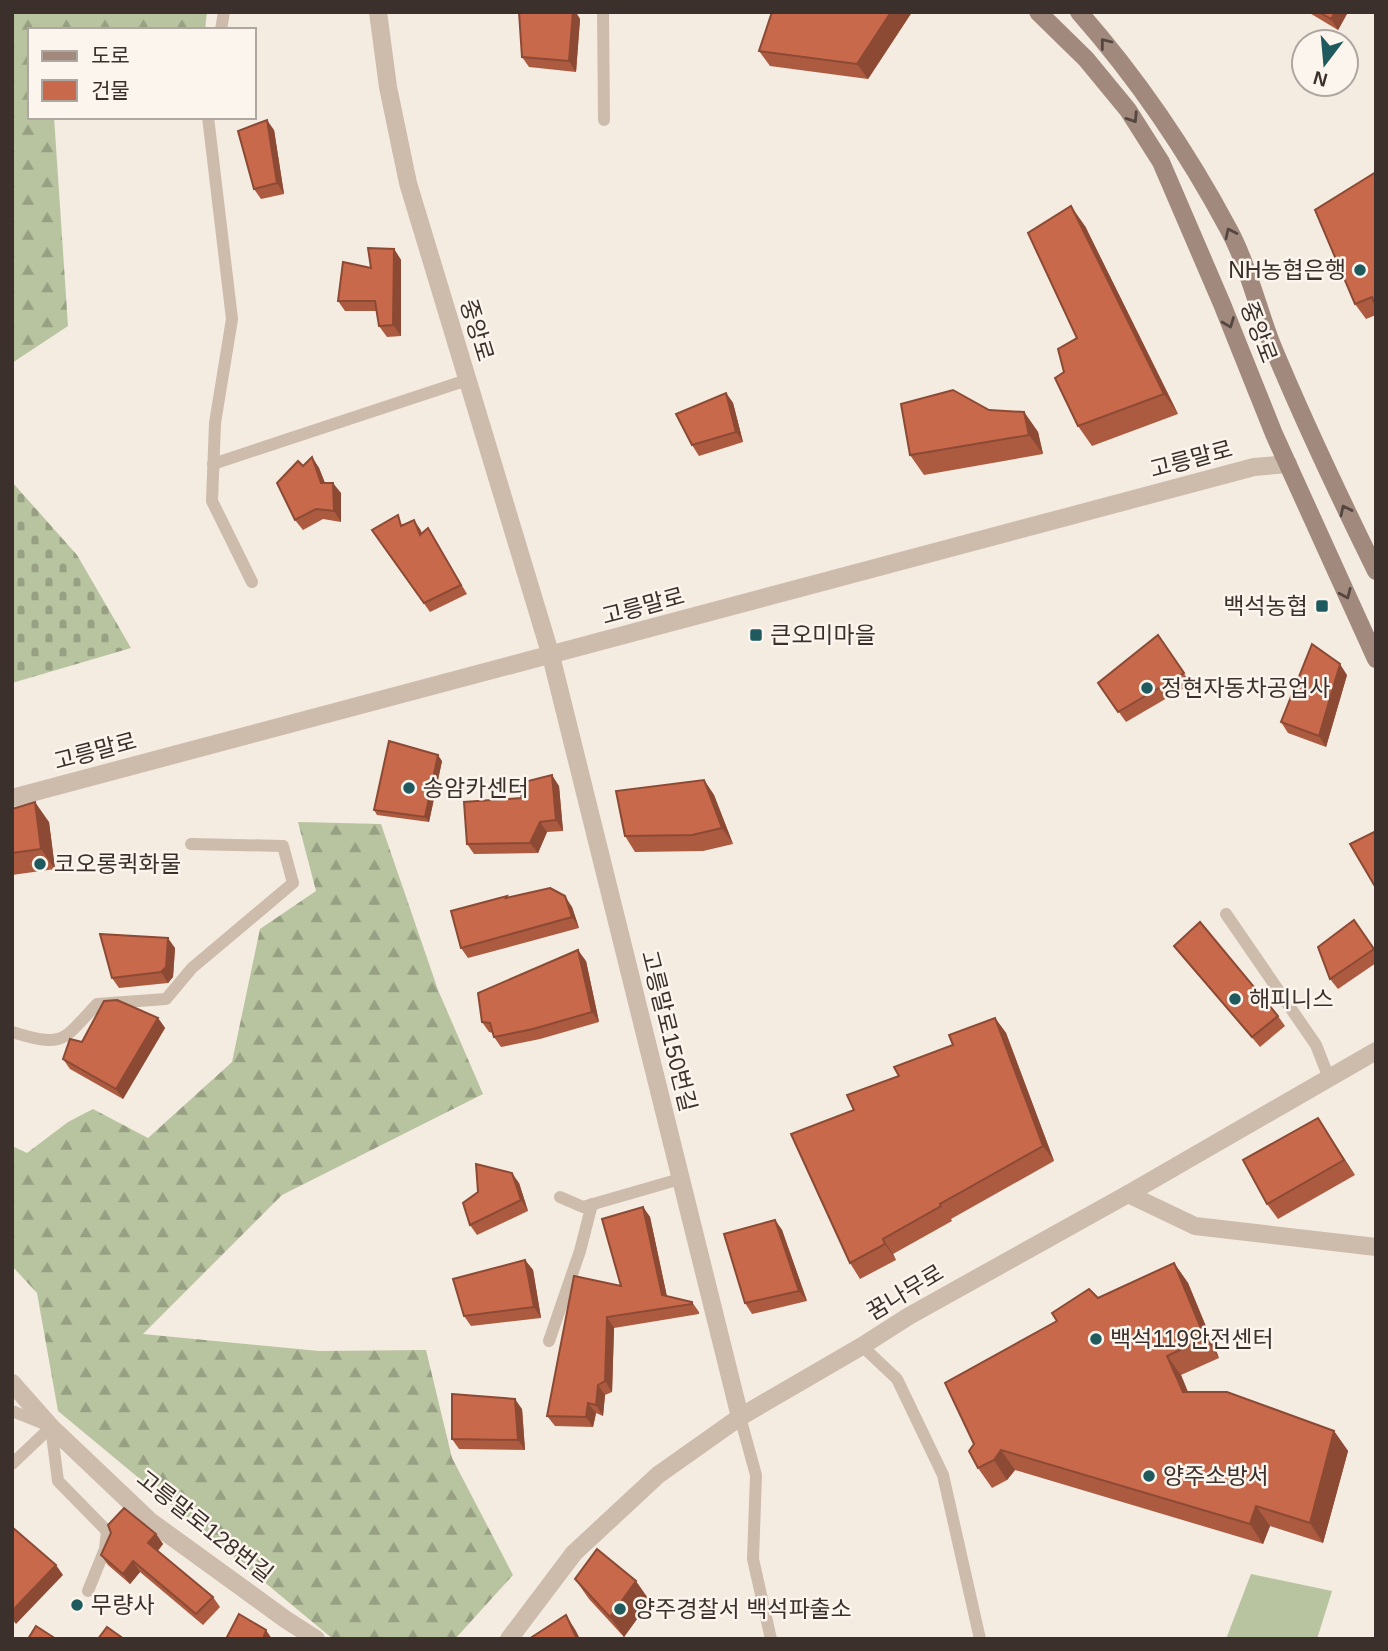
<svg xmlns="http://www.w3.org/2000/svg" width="1388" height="1651" font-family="Arial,'Noto Sans KR',sans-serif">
  <defs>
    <pattern id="forest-firs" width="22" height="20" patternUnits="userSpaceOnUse" patternTransform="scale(1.75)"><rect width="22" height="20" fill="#b8c4a0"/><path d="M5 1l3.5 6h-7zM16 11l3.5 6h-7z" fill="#97a083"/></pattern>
    <pattern id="cemetery-stones" width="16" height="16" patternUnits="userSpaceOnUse" patternTransform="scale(1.75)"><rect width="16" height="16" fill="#b8c4a0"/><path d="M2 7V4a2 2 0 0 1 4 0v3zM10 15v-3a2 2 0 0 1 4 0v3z" fill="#97a083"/></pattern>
  </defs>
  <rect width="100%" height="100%" fill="#f4ebe1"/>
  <polygon fill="#b8c4a0" points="1251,1574 1332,1591 1317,1639 1226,1639"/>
  <g fill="url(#forest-firs)">
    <polygon points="12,12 207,12 205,30 30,30 30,117 54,117 68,326 12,363"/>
    <polygon points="298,822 381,824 438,990 483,1094 282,1195 143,1334 319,1351 426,1350 452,1458 513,1575 455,1639 333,1639 58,1411 37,1293 12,1266 12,1146 27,1153 68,1122 93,1109 148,1138 232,1062 260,929 316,891"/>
  </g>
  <polygon fill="url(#cemetery-stones)" points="12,482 77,555 131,648 12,683"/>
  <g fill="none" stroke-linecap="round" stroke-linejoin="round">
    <g stroke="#cdbbac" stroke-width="12">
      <polyline points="603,12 604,120"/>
      <polyline points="221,30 224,12"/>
      <polyline points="208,117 232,319 215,423 212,501 252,582"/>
      <polyline points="213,464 467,380"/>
      <polyline points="1226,914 1316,1045 1329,1078"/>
      <path d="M12,1032C65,1048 62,1041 97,1004L166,999L192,968L293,883L283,846L191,844"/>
      <polyline points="560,1197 583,1207 680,1179"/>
      <polyline points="549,1341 580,1251 592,1204"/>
      <polyline points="862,1346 897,1379 943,1475 980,1639"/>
      <polyline points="12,1411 47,1425"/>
      <polyline points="740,1417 756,1475 753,1559 771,1639"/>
      <polyline points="51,1427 58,1481 107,1531 105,1549 88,1591"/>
      <polyline points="12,1464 51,1427"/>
    </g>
    <g stroke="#cdbbac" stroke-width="18">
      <polyline points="551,656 740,1417"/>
      <polyline points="1128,1194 1195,1226 1376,1247"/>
      <polyline points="12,1383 51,1427 150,1521 285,1619 316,1639"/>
      <polyline points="509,1639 574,1553 658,1475 740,1417 862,1346 909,1316 1128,1194 1376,1051"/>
    </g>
    <g stroke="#cdbbac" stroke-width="18">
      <polyline points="378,12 388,87 408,183 551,656"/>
      <polyline points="12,798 1254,467 1288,464"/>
    </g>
    <g stroke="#a18a7d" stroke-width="18">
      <polyline points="1038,12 1086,59 1128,110 1161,162 1222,304 1274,434 1376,659"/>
      <path d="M1079,12C1137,78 1188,153 1229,230C1247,263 1258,309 1272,345C1304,422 1339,496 1376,571"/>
    </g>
  </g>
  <g fill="#ac5a40">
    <polygon points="772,12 912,12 868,79 770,66 759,51"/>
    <polygon points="1308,12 1348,12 1338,30"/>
    <polygon points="580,19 576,72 529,67 522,57"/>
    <polygon points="274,130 284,194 261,199 254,189"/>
    <polygon points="1376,172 1376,315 1366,319 1355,304"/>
    <polygon points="1085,226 1178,414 1092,446 1078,426 1077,338"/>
    <polygon points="394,249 401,260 401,336 387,337 379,326 377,311 345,311 338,301 371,268"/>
    <polygon points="726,393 733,403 743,442 699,456 692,445"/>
    <polygon points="989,410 1024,412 1038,432 1043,454 924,475 910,455"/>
    <polygon points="312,457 319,468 325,483 341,493 341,522 323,519 303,530 295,520 303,466"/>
    <polygon points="404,524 420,529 422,533 434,538 467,594 430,612 372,530"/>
    <polygon points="1158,635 1191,684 1126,722 1098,683"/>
    <polygon points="1347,675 1326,747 1288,733 1281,722"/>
    <polygon points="442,761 429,822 377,815 374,810"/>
    <polygon points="704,780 714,795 733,844 703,851 635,852 625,836"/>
    <polygon points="559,786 563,831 547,832 538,853 474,854 467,844 521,798"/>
    <polygon points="12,809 49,822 55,869 12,875"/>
    <polygon points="507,896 508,898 572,907 579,928 468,958 461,948"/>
    <polygon points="1354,920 1376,952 1376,963 1338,989 1330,979"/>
    <polygon points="1174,946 1278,1016 1285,1026 1260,1047 1182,956"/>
    <polygon points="175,948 173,977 168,983 119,988 112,978"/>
    <polygon points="586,961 599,1022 540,1039 501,1047 494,1037 493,1033 489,1032 482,1022"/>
    <polygon points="158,1018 165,1028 123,1099 70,1069 63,1059 82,1042"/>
    <polygon points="995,1018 1006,1033 1054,1161 951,1219 952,1221 893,1254 896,1260 860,1279 850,1263 899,1076 953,1045"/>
    <polygon points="1328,1134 1355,1175 1278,1219 1267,1204"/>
    <polygon points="519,1183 528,1211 477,1235 470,1225"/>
    <polygon points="643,1207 650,1217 667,1297 692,1302 699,1312 699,1314 614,1328 612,1392 605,1395 603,1416 596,1413 593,1427 555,1426 547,1416 621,1286"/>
    <polygon points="775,1220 782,1230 807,1301 752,1314 745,1303"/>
    <polygon points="525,1260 533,1270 541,1318 471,1326 464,1316"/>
    <polygon points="1174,1263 1188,1283 1219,1358 1181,1375 1188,1392 1334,1431 1348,1451 1323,1543 1270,1526 1263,1544 1015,1470 1007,1480 992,1488 978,1468 974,1444 1057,1321 1098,1298"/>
    <polygon points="522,1409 525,1450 459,1449 452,1439"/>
    <polygon points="156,1534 163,1544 158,1551 213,1597 220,1607 203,1625 140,1572 130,1584 108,1565 101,1555"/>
    <polygon points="575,1579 650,1601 624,1637 589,1599"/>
  </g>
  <g fill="#8c4a34">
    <polygon points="573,12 576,12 580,19 576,72 569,61"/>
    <polygon points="891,12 912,12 868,79 857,64"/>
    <polygon points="1335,12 1348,12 1338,30 1331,19"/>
    <polygon points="267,120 274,130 284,194 277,183"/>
    <polygon points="1071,206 1085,226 1178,414 1164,394"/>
    <polygon points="394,249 401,260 401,336 393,325"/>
    <polygon points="726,393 733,403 743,442 736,432"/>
    <polygon points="1024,412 1038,432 1043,454 1029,435"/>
    <polygon points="312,457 319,468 329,493 321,483"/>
    <polygon points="333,483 341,493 341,522 334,511"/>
    <polygon points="414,520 420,529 426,544 420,535"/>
    <polygon points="1340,664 1347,675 1326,747 1319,736"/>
    <polygon points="438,755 442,761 429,822 425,817"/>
    <polygon points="552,775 559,786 563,831 556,820"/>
    <polygon points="704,780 714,795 733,844 722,828"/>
    <polygon points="35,802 49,822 55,869 41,849"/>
    <polygon points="540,822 547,832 538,853 530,843"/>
    <polygon points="565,896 572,907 579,928 572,917"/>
    <polygon points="168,938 175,948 173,977 168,983 161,972"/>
    <polygon points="578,950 586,961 599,1022 592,1012"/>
    <polygon points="158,1018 165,1028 123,1099 116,1089"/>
    <polygon points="995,1018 1006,1033 1054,1161 1043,1146"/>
    <polygon points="1318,1118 1328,1134 1355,1175 1344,1160"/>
    <polygon points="512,1173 519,1183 528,1211 521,1200"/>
    <polygon points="643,1207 650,1217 669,1306 662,1295"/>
    <polygon points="775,1220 782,1230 807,1301 799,1291"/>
    <polygon points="883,1239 893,1254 896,1260 885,1244"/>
    <polygon points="525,1260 533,1270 541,1318 534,1307"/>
    <polygon points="1174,1263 1188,1283 1219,1358 1205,1338"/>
    <polygon points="607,1317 614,1328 612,1392 605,1381"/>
    <polygon points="1167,1356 1181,1375 1196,1412 1183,1392"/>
    <polygon points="598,1385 605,1395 603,1416 596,1405"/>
    <polygon points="515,1399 522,1409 525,1450 518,1440"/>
    <polygon points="588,1403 596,1413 593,1427 586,1417"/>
    <polygon points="1334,1431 1348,1451 1323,1543 1310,1523"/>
    <polygon points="1001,1450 1015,1470 1007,1480 994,1460"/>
    <polygon points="1256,1506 1270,1526 1263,1544 1250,1524"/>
    <polygon points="156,1534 163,1544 155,1553 148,1543"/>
    <polygon points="133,1561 140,1572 130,1584 123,1574"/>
    <polygon points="56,1565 63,1575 16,1624 12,1619 12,1611"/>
    <polygon points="636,1581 650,1601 624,1637 610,1617"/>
    <polygon points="566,1615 576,1631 580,1639 577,1639"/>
    <polygon points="266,1630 272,1639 263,1639"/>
  </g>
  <g fill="#c8694b" stroke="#8c4a34" stroke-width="2">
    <polygon points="519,12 573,12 569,61 522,57"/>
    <polygon points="772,12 891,12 857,64 759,51"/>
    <polygon points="1319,12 1335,12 1331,19"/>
    <polygon points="267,120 277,183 254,189 238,131"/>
    <polygon points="1376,172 1376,306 1372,297 1355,304 1315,210"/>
    <polygon points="1071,206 1164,394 1078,426 1055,378 1064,372 1058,349 1077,338 1028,233"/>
    <polygon points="368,248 394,249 393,325 379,326 375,301 338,301 343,262 371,268"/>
    <polygon points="953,390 989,410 1024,412 1029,435 910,455 901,404"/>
    <polygon points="726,393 736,432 692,445 676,414"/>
    <polygon points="312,457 321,483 333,483 334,511 316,509 295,520 277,483 298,461 303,466"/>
    <polygon points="398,515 401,526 414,520 420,535 428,528 461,585 424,603 372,530"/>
    <polygon points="1158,635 1184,673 1118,712 1098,683"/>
    <polygon points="1312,644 1340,664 1319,736 1281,722"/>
    <polygon points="389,741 438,755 425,817 374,810"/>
    <polygon points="552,775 556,820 540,822 530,843 467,844 464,802 521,798 524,782"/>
    <polygon points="704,780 722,828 692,835 625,836 616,791"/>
    <polygon points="35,802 41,849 12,853 12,809"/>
    <polygon points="1376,831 1376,888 1350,844"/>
    <polygon points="550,888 565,896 572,917 461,948 451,911 507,896 506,898"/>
    <polygon points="1354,920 1374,949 1330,979 1318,947"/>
    <polygon points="1200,922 1278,1016 1252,1037 1174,946"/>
    <polygon points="100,934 168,938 166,967 161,972 112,978"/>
    <polygon points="578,950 592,1012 533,1029 494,1037 490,1023 482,1022 478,993"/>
    <polygon points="117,1000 158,1018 116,1089 63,1059 70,1039 82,1042 104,1001"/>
    <polygon points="995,1018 1043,1146 940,1204 941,1206 883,1239 885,1244 850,1263 791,1134 854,1110 847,1095 899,1076 894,1067 953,1045 949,1035"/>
    <polygon points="1318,1118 1344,1160 1267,1204 1243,1160"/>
    <polygon points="476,1164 512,1173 521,1200 470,1225 463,1203 478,1192"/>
    <polygon points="643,1207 662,1295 692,1302 692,1304 607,1317 605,1381 598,1385 596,1405 588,1403 586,1417 547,1416 574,1276 621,1286 602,1219"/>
    <polygon points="775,1220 799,1291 745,1303 724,1234"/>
    <polygon points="525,1260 534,1307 464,1316 453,1279"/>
    <polygon points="1174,1263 1205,1338 1167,1356 1183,1392 1227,1392 1334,1431 1310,1523 1256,1506 1250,1524 1001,1450 994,1460 978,1468 969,1451 974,1444 945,1383 1057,1321 1052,1313 1089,1289 1098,1298"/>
    <polygon points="452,1394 515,1399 518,1440 452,1439"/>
    <polygon points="124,1508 156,1534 148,1543 213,1597 196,1614 133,1561 123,1574 101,1555 111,1533 108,1525"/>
    <polygon points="12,1527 56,1565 12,1611"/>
    <polygon points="597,1549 636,1581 610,1617 575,1579"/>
    <polygon points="239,1614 266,1630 263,1639 226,1639"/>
    <polygon points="566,1615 577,1639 529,1639"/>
    <polygon points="36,1626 56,1639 28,1639"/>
    <polygon points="107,1627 124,1639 98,1639"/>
  </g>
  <defs><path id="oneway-chevron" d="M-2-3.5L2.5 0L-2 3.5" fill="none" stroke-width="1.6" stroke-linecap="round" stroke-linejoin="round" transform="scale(1.75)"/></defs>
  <g stroke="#544640">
    <use href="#oneway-chevron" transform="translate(1105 43) rotate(-128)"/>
    <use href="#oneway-chevron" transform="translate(1133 118) rotate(57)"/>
    <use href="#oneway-chevron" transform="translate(1230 233) rotate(-116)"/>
    <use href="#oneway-chevron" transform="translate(1229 323) rotate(69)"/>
    <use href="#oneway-chevron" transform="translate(1345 510) rotate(-116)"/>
    <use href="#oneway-chevron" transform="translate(1346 594) rotate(66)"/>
  </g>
  <g fill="#1f5a5e" stroke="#fbf5ee" stroke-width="2.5">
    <circle cx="1360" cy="270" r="7"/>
    <rect x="1315" y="599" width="14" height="14" rx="3.5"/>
    <rect x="749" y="628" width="14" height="14" rx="3.5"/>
    <circle cx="1147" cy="688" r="7"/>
    <circle cx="409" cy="788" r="7"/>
    <circle cx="40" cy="864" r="7"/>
    <circle cx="1235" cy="999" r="7"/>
    <circle cx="1096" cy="1339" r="7"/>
    <circle cx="1149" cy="1476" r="7"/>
    <circle cx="77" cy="1605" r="7"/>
    <circle cx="620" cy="1609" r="7"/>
  </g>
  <g text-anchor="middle" stroke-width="5" stroke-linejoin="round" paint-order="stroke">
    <g font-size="23" fill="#3b302b" stroke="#fbf5ee" text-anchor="start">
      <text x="1346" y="278" text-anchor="end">NH농협은행</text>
      <text x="1308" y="614" text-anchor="end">백석농협</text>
      <text x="770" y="643">큰오미마을</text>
      <text x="1161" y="696">정현자동차공업사</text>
      <text x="423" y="796">송암카센터</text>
      <text x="54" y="872">코오롱퀵화물</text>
      <text x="1249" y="1007">해피니스</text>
      <text x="1110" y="1347">백석119안전센터</text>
      <text x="1163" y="1484">양주소방서</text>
      <text x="91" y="1613">무량사</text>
      <text x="634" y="1617">양주경찰서 백석파출소</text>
    </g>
    <g font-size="23" fill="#3b302b" stroke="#fbf5ee">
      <text transform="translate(477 330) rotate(73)" y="8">중앙로</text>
      <text transform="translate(1259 332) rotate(69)" y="8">중앙로</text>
      <text transform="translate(1191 459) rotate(-15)" y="8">고릉말로</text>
      <text transform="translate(643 606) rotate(-15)" y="8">고릉말로</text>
      <text transform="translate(95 751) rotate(-15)" y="8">고릉말로</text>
      <text transform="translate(669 1031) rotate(76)" y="8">고릉말로150번길</text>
      <text transform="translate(905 1292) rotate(-31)" y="8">꿈나무로</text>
      <text transform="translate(205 1526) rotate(38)" y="8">고릉말로128번길</text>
    </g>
  </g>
  <rect width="1388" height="1651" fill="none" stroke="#3b302b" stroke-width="28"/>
  <rect x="28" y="28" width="228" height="91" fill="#fbf5ee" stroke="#aea6a0" stroke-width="2"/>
  <rect x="42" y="51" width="35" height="10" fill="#a18a7d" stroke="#aea6a0" stroke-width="2"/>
  <text x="91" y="63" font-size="21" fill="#3b302b">도로</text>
  <rect x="42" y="80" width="35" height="21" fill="#c8694b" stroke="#aea6a0" stroke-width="2"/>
  <text x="91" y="98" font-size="21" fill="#3b302b">건물</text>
  <g transform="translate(1325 63) rotate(196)"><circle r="33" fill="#fbf5ee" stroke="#aea6a0" stroke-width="2"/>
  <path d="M0-5L12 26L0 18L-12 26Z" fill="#1f5a5e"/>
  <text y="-10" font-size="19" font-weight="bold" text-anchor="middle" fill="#3b302b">N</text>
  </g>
</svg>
